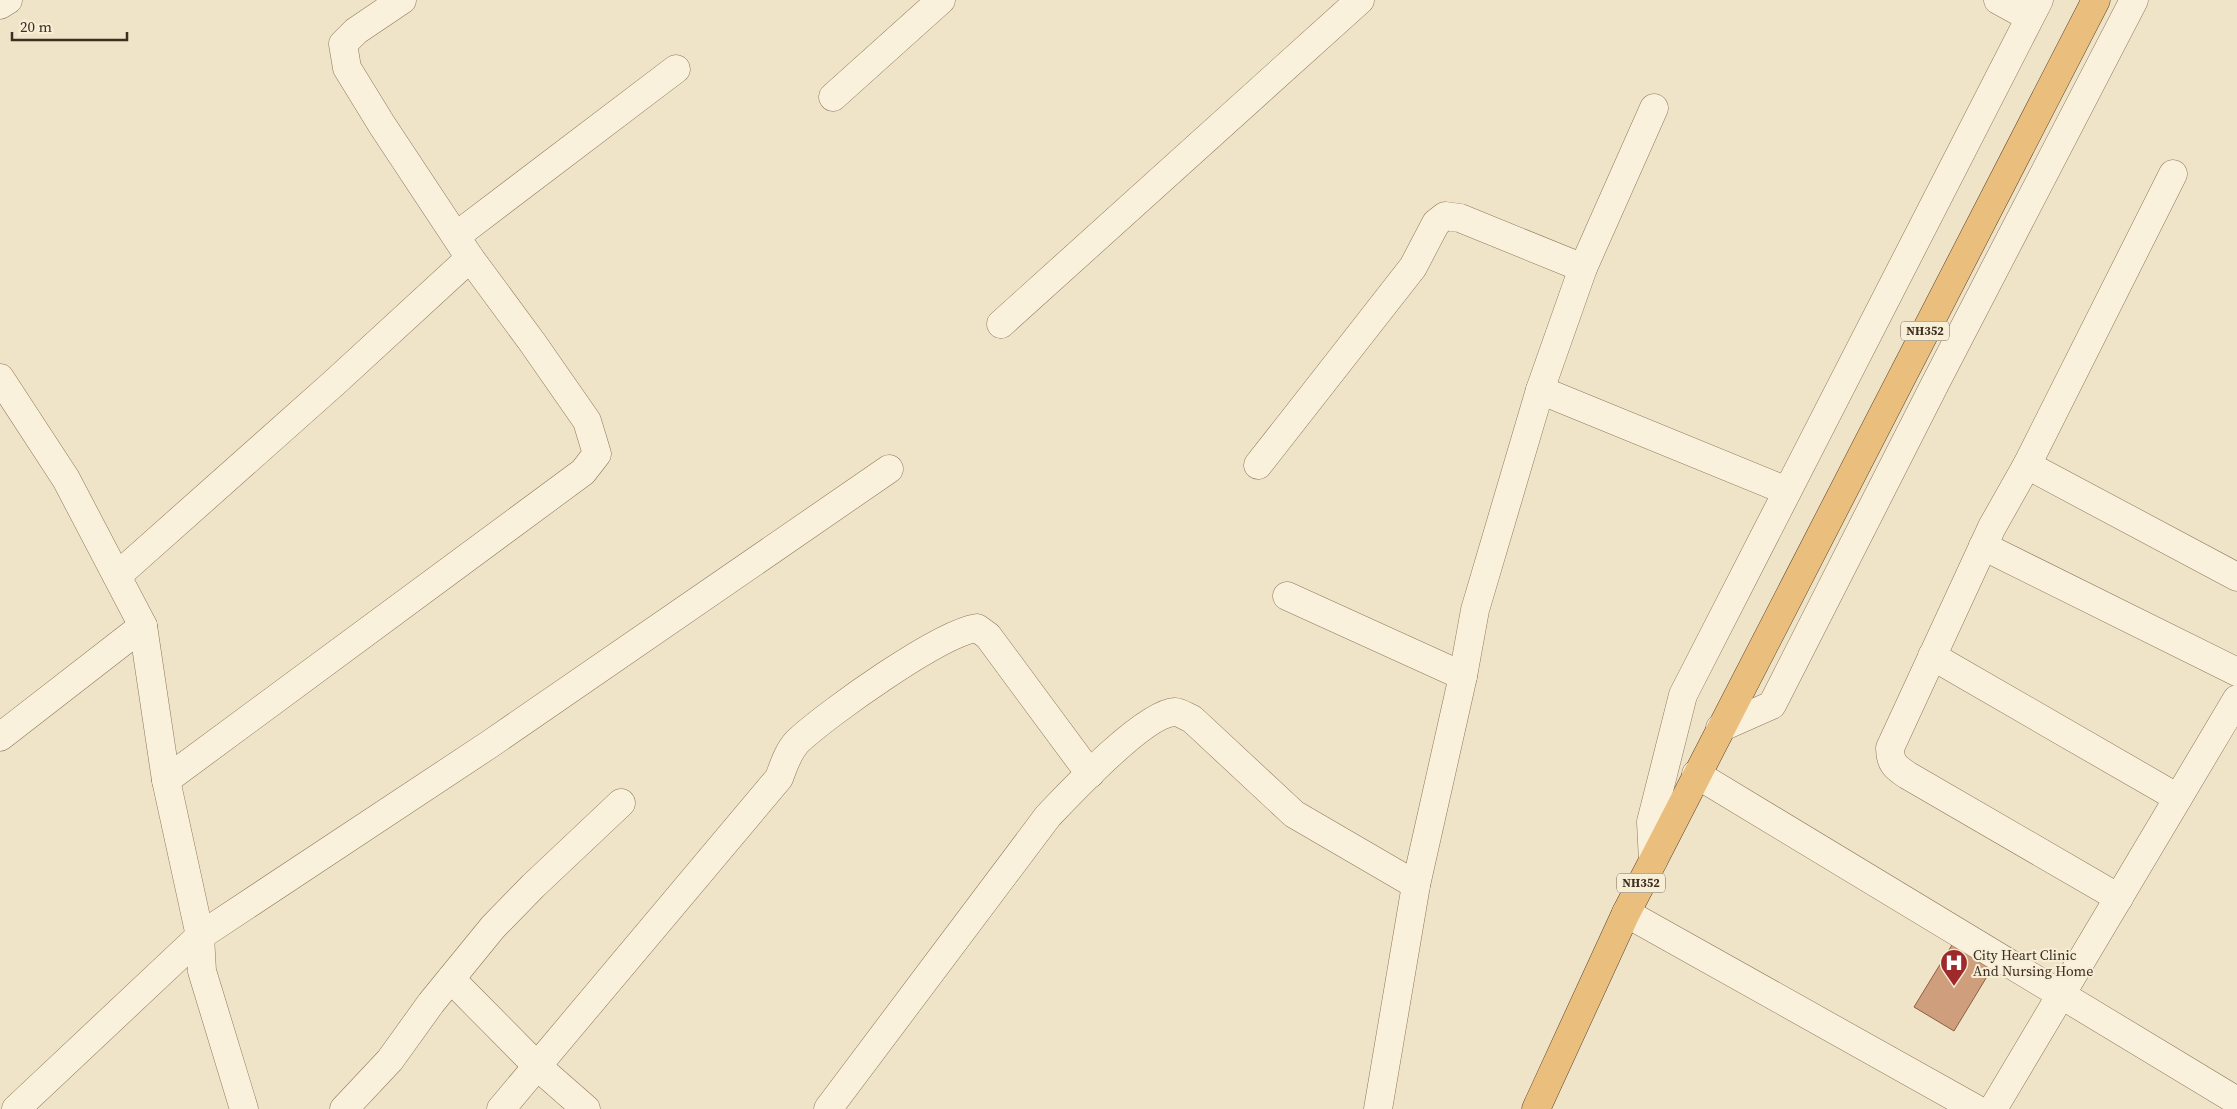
<svg xmlns="http://www.w3.org/2000/svg" width="2237" height="1109" font-family="'Source Serif 4',serif">
  <rect width="100%" height="100%" fill="#f0e4c8"/>
  <polygon fill="#cf9f7d" stroke="#8d5f41" points="1955,940 1994,965 1954,1031 1914,1007"/>
  <g fill="none" stroke-linecap="round" stroke-linejoin="round">
    <defs>
      <g id="minor">
        <polyline points="1998,0 2029,17"/>
        <polyline points="0,5 8,0"/>
        <polyline points="833,97 941,0"/>
        <polyline points="456,236 676,69"/>
        <polyline points="1001,324 1360,0"/>
        <polyline points="0,378 66,479 143,626 166,780 200,936 202,971 244,1109"/>
        <polyline points="1540,390 1787,491"/>
        <polyline points="1258,465 1413,267 1436,223 1445,216 1460,218 1583,268"/>
        <polyline points="2027,465 2237,577"/>
        <polyline points="1983,546 2237,672"/>
        <polyline points="117,576 334,383 470,258"/>
        <polyline points="1287,596 1463,676"/>
        <polyline points="1932,656 2178,798"/>
        <polyline points="1720,728 1772,705 1936,382 2134,0"/>
        <polyline points="0,737 143,626"/>
        <polyline points="1696,774 2237,1101"/>
        <polyline points="166,780 583,472 597,454 587,421 532,342 470,258 382,125 347,68 343,44 356,31 402,0"/>
        <polyline points="1653,861 1651,822 1683,695 2039,0"/>
        <path d="M2119,898L1907,775C1895,767 1890,763 1890,748L1992,527L2027,465L2173,174"/>
        <polyline points="1626,913 1976,1109"/>
        <polyline points="451,979 537,1066 586,1109"/>
        <polyline points="16,1109 200,936 490,744 889,469"/>
        <polyline points="344,1109 390,1060 431,1003 493,927 533,886 621,803"/>
        <path d="M501,1109L779,778C784,765 788,751 798,741C828,713 940,633 977,628L988,636L1090,774"/>
        <path d="M828,1109L1048,816C1070,793 1145,713 1175,712C1180,712 1187,717 1192,719L1294,814L1416,885"/>
        <polyline points="1378,1109 1416,885 1463,676 1475,610 1540,390 1583,268 1654,108"/>
        <polyline points="1993,1109 2237,699"/>
      </g>
      <polyline id="trunk" points="1536,1109 1626,913 1653,861 2096,0"/>
    </defs>
    <use href="#minor" stroke="#8d765c" stroke-width="29"/>
    <use href="#trunk" stroke="#5b4430" stroke-width="29"/>
    <use href="#minor" stroke="#faf1dc" stroke-width="28"/>
    <use href="#trunk" stroke="#eabe7c" stroke-width="28"/>
  </g>
  <defs>
    <symbol id="hospital-pin" viewBox="-11 -11 22 30"><path d="M0 17L-7.5 6A9.5 9.5 0 1 1 7.5 6Z" fill="#9e2a2b" stroke="#f7eed8"/><path d="M-5-5h3v3.5h4V-5h3V5h-3V1.5h-4V5h-3Z" fill="#fff"/></symbol>
  </defs>
  <g fill-rule="evenodd">
    <use href="#hospital-pin" x="1938" y="947" width="32" height="43"/>
  </g>
  <g text-anchor="middle" stroke-width="4" stroke-linejoin="round" paint-order="stroke">
    <g fill="#f7eed8" stroke="#756857" stroke-width="1">
      <rect x="1901" y="321.5" width="48" height="19" rx="4"/>
      <rect x="1617" y="873.5" width="48" height="19" rx="4"/>
    </g>
    <g font-size="12" font-weight="bold" fill="#3d2e20">
      <text x="1925" y="335">NH352</text>
      <text x="1641" y="887">NH352</text>
    </g>
    <g font-size="14" fill="#3d2e20" stroke="#f7eed8" text-anchor="start">
      <text x="1973" y="960">City Heart Clinic<tspan x="1973" dy="16">And Nursing Home</tspan></text>
    </g>
  </g>
  <path d="M12 32v8h115v-8" fill="none" stroke="#3d2e20" stroke-width="2.5"/>
  <text x="20" y="32" font-size="15" fill="#3d2e20" stroke="#f7eed8" stroke-width="4" paint-order="stroke">20 m</text>
</svg>
